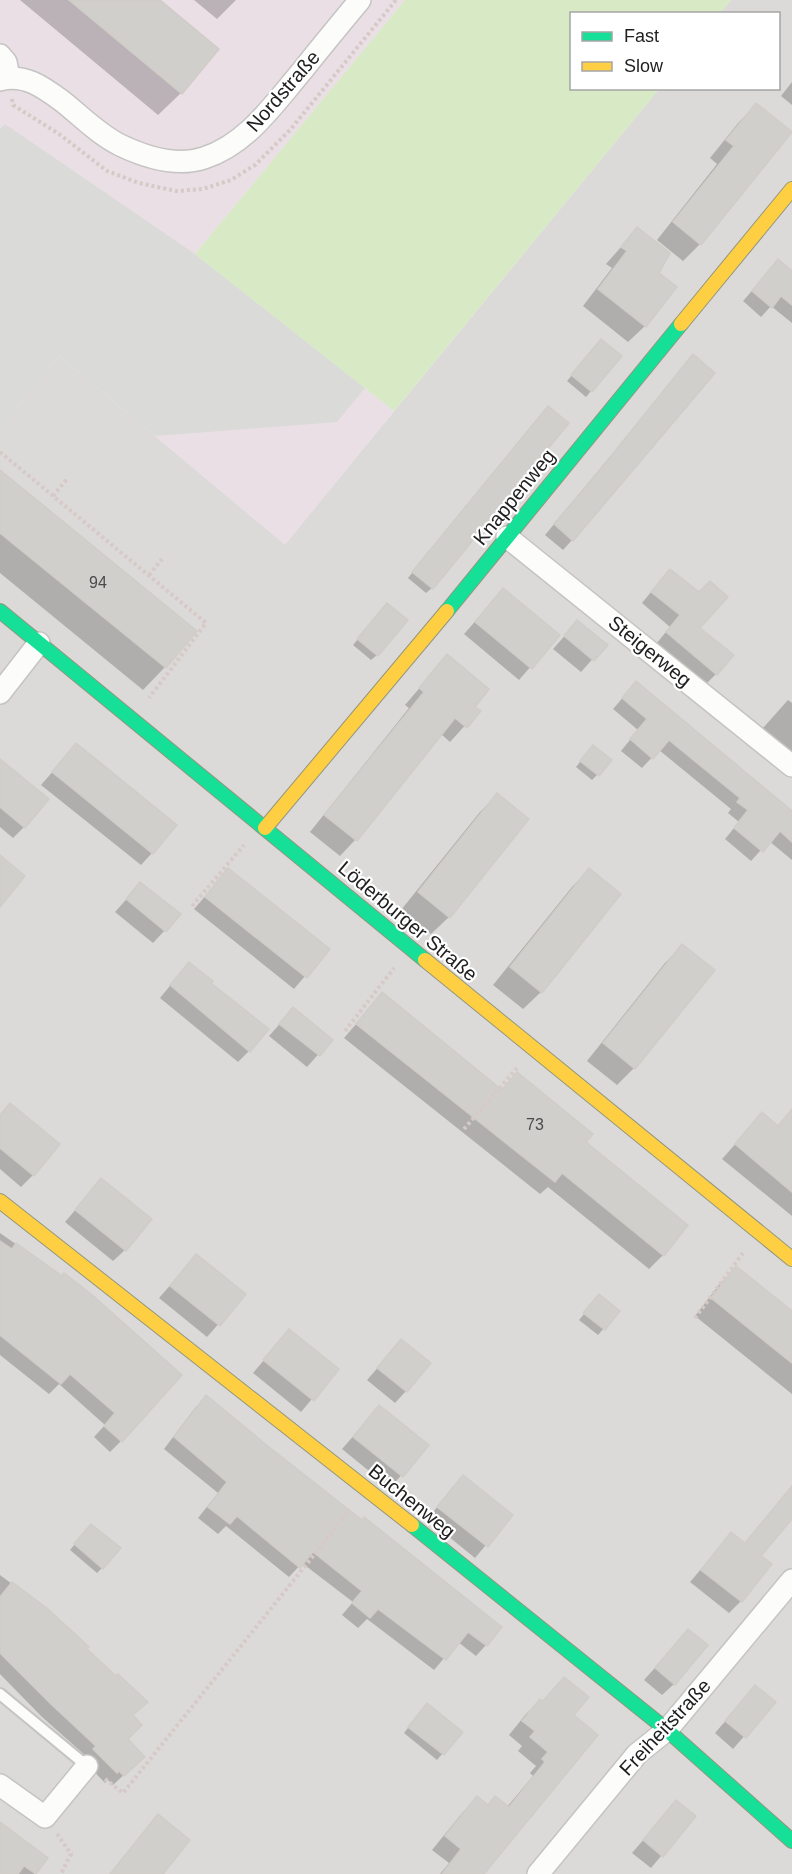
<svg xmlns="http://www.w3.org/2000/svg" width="792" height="1874" font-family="Arial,sans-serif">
  <rect width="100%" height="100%" fill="#ecebe7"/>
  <polygon fill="#dbdad8" points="731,0 792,0 792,1874 0,1874 0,428 59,356 285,544 659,89 778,88 778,14 720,13"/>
  <polygon fill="#eadfe5" points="0,0 405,0 195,254 394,411 285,545 59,356 0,428"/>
  <polygon fill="#dadad8" points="5,124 195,254 365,388 337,422 155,436 59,356 0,428 0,129"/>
  <polygon fill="#d8eac5" points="405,0 731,0 720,13 572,14 572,88 659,89 394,411 195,254"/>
  <g fill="#0003">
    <polygon points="20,0 158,0 181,93 158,115"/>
    <polygon points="194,0 236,0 217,19"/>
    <polygon points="792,82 792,105 781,96"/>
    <polygon points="756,105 700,244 683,261 657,240 717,164 710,158 739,122"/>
    <polygon points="637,229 657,273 645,326 628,342 583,306 612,268 606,264"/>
    <polygon points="778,261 792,273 792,323 771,306 761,317 743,301"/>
    <polygon points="596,346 620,356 586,397 567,381"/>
    <polygon points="693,357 572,540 563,550 545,535"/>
    <polygon points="542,413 432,588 426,593 408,578"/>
    <polygon points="0,472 195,631 165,667 143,690 0,573"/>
    <polygon points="660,581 698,628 716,674 706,684 656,644 670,627 642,603"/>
    <polygon points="503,590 558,635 519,680 464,634"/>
    <polygon points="382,610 377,655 371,660 353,645"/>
    <polygon points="577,622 605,645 581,672 553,649"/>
    <polygon points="447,656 472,707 478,711 450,742 441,734 355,840 340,856 310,832 409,708 405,705"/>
    <polygon points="626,694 792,813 792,860 769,841 751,861 725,839 739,822 728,813 731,809 659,750 642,768 621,751 638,730 613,709"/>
    <polygon points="788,700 792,703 792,753 763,728"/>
    <polygon points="76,745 152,853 141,865 41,785"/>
    <polygon points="588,752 597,775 592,780 576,767"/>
    <polygon points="0,761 24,827 13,838 0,827"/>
    <polygon points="497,795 527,819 449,917 431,934 401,910 480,812"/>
    <polygon points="228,870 328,949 294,989 194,909"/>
    <polygon points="589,870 619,894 541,992 523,1009 493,985 572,887"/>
    <polygon points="140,884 179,915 153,943 115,912"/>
    <polygon points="682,946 634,1068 617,1085 587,1061 665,963"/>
    <polygon points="178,976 209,984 249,1051 238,1062 160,998"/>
    <polygon points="382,994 501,1091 517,1074 584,1143 686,1225 663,1255 649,1269 548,1187 540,1194 344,1038"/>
    <polygon points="293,1009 331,1040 307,1067 269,1036"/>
    <polygon points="762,1114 792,1139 792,1216 722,1159"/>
    <polygon points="0,1115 33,1175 21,1187 0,1169"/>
    <polygon points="101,1180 125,1250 113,1261 65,1222"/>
    <polygon points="0,1233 90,1296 121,1441 110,1452 94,1437 105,1425 59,1384 49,1394 0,1355"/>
    <polygon points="196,1256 244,1295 207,1337 159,1298"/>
    <polygon points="736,1268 792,1312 792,1394 695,1316 719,1285"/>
    <polygon points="594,1302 618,1312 598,1335 579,1320"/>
    <polygon points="289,1331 337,1369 301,1412 253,1373"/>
    <polygon points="401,1341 406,1391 395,1403 367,1380"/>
    <polygon points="206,1397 486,1645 476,1656 458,1642 434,1670 367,1619 358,1628 342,1615 353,1602 302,1563 289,1577 226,1526 218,1534 198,1518 218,1493 164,1449 195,1408"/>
    <polygon points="379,1407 427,1446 390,1488 342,1449"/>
    <polygon points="463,1477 511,1515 475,1558 427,1519"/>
    <polygon points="792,1486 792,1516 759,1556 741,1601 729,1613 690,1582 731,1534 744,1544"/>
    <polygon points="86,1531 102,1568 97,1573 70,1550"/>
    <polygon points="0,1575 47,1610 85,1649 131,1716 126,1739 143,1757 113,1785 108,1780 105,1783 83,1760 87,1757 41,1716 0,1674"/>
    <polygon points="688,1631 674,1684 662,1695 644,1680"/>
    <polygon points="564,1679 572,1715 481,1874 440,1874 449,1863 432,1850 463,1812 477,1798 487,1806 507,1807 533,1776 530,1773 536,1766 518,1751 522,1746 509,1735 526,1714 540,1701 542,1702"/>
    <polygon points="755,1687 774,1702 733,1749 715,1733"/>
    <polygon points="422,1710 461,1732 437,1760 404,1733"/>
    <polygon points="676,1802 694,1817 651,1868 632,1853"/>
    <polygon points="0,1824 46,1859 34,1874 0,1874"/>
  </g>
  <g fill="#d1cfcc" stroke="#d0cdc8" stroke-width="1.5">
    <polygon points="69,0 160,0 219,49 182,94"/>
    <polygon points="756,103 792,132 701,245 673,222 734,146 726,140"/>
    <polygon points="637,227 670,253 659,273 677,287 646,327 598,289 627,251 621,247"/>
    <polygon points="778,259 792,271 792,305 781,296 772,308 752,291"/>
    <polygon points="601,339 622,356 592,392 571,375"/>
    <polygon points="693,354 715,373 573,541 554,524 599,471"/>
    <polygon points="548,406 569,423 433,589 412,572"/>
    <polygon points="0,470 197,631 166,668 0,533"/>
    <polygon points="670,569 699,592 710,581 728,597 700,628 734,655 717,675 666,632 680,615 651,592"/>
    <polygon points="503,588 560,635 532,669 475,622"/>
    <polygon points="387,603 408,620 378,656 357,639"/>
    <polygon points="577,620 608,645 594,661 564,636"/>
    <polygon points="447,654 489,689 475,707 481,711 467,728 455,718 357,841 324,815 424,692 419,688"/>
    <polygon points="636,681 792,811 792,842 780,831 763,852 734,828 748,810 737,802 740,798 669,740 653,759 630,739 647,719 622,698"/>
    <polygon points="76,743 177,825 153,854 52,772"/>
    <polygon points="593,745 612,760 599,776 580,761"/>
    <polygon points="0,759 49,799 25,828 0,807"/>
    <polygon points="497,793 529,819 450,918 418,892"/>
    <polygon points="0,855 25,876 0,907"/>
    <polygon points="228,868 330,949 307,978 205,897"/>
    <polygon points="589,868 621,894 542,993 510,967"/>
    <polygon points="140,882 181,914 166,932 126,899"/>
    <polygon points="682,944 715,970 635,1069 603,1043"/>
    <polygon points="189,962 213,981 211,983 269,1029 250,1052 170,985"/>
    <polygon points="382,992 502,1090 517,1072 593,1134 586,1142 688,1225 664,1256 562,1173 555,1182 356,1024"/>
    <polygon points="293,1007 333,1040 320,1056 279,1024"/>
    <polygon points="10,1103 60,1144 34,1176 0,1148 0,1115"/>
    <polygon points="792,1109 792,1192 735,1144 762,1112 778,1126"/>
    <polygon points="101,1178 152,1219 126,1251 75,1210"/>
    <polygon points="0,1241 12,1249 16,1243 62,1276 64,1273 91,1294 182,1375 122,1442 104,1426 115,1413 70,1374 61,1384 0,1335"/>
    <polygon points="196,1254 246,1294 220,1326 170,1286"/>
    <polygon points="736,1266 792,1311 792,1363 711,1298"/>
    <polygon points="599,1294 620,1311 605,1330 583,1313"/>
    <polygon points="289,1329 339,1369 314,1401 263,1360"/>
    <polygon points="401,1339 431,1363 407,1392 377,1368"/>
    <polygon points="206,1395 269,1447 362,1520 364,1517 502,1627 487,1646 468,1632 446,1660 378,1609 370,1618 352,1603 362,1591 313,1552 300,1568 237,1516 230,1524 208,1507 227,1482 174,1437"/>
    <polygon points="379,1405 429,1445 403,1477 353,1437"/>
    <polygon points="463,1475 513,1515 488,1547 437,1507"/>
    <polygon points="792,1486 792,1519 761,1556 772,1564 742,1602 701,1570 731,1532 745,1543"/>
    <polygon points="91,1524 121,1548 103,1569 74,1544"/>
    <polygon points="12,1582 48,1609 89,1647 87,1649 116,1676 118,1674 148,1702 133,1715 142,1725 128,1739 145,1757 124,1776 119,1771 117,1773 93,1749 96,1746 52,1705 0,1653 0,1597"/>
    <polygon points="688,1629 708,1645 675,1685 655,1668"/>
    <polygon points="564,1677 589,1697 574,1715 598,1735 484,1874 442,1874 461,1849 445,1836 477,1796 488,1805 495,1796 509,1807 545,1762 542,1759 548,1752 530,1737 535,1731 522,1721 540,1699 543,1701"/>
    <polygon points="755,1685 776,1702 746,1738 725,1721"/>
    <polygon points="427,1703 463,1732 444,1755 408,1727"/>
    <polygon points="676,1800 696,1816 663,1857 643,1840"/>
    <polygon points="158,1814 190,1840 163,1874 110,1874"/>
    <polygon points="0,1822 48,1858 36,1874 24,1866 18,1874 0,1874"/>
  </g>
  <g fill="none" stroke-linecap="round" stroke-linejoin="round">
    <defs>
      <polyline id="lane" points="0,1694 87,1766"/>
      <g id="street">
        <polyline points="0,55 6,62 9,77"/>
        <path d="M0,80C24,73 43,87 62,101C81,116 98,134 120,145C145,157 177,167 204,158C247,144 274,104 302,71C321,47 340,24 360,0"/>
        <polyline points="507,537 792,766"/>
        <polyline points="0,693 39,643"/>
        <polyline points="0,1785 45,1817 87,1766"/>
        <polyline points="538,1874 637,1754 667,1730 792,1580"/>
      </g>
      <g id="fast">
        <polyline points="0,611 425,960"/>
        <polyline points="447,611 681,324"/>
        <polyline points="412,1525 667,1730 792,1841"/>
      </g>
      <g id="slow">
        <polyline points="681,324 792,189"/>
        <polyline points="265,828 447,611"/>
        <polyline points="425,960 792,1259"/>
        <polyline points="0,1201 412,1525"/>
      </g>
    </defs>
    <use href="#lane" stroke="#c5c4c3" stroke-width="14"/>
    <use href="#street" stroke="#c5c4c3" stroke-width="24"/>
    <use href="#fast" stroke="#93967e" stroke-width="16"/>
    <use href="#slow" stroke="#93967e" stroke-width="16"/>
    <g stroke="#d6c9c6" stroke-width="4" stroke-dasharray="3 3" stroke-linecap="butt">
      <polyline points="12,99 13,105 59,134 107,171 139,183 176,191 203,189 231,180 255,165 290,130 396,0"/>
      <polyline points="0,452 206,623 149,698"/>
      <polyline points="53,496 67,479"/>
      <polyline points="149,575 162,559"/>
      <polyline points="192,906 244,845"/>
      <polyline points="345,1031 394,968"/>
      <polyline points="464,1129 517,1068"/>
      <polyline points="695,1318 743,1253"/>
      <polyline points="105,1779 123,1793 350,1510"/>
      <polyline points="57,1834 71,1854 61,1874"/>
    </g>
    <use href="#lane" stroke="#fcfcfb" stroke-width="10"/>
    <use href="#street" stroke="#fcfcfb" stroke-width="21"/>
    <use href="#fast" stroke="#16e098" stroke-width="14"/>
    <use href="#slow" stroke="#ffcf43" stroke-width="14"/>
  </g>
  <g text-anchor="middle" stroke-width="4.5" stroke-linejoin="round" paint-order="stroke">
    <g font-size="16" fill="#4b4a4a">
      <text x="98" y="588">94</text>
      <text x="535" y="1130">73</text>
    </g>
    <g font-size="20" fill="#1e1e1e" stroke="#fff">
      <text transform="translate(283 91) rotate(-49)" y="7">Nordstraße</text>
      <text transform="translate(514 497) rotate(-51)" y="7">Knappenweg</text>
      <text transform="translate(650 651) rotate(39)" y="7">Steigerweg</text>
      <text transform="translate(408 921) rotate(40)" y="7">Löderburger Straße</text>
      <text transform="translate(412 1501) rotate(39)" y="7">Buchenweg</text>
      <text transform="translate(665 1727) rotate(-47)" y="7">Freiheitstraße</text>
    </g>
  </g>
  <rect x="570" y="12" width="210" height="78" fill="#ffffff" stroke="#a5a5a5" stroke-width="1.5"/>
  <rect x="582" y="32" width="30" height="9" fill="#16e098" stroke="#a5a5a5" stroke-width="1.5"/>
  <text x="624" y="42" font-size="18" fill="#1e1e1e">Fast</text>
  <rect x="582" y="62" width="30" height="9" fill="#ffcf43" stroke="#a5a5a5" stroke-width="1.5"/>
  <text x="624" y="72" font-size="18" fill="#1e1e1e">Slow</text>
</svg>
